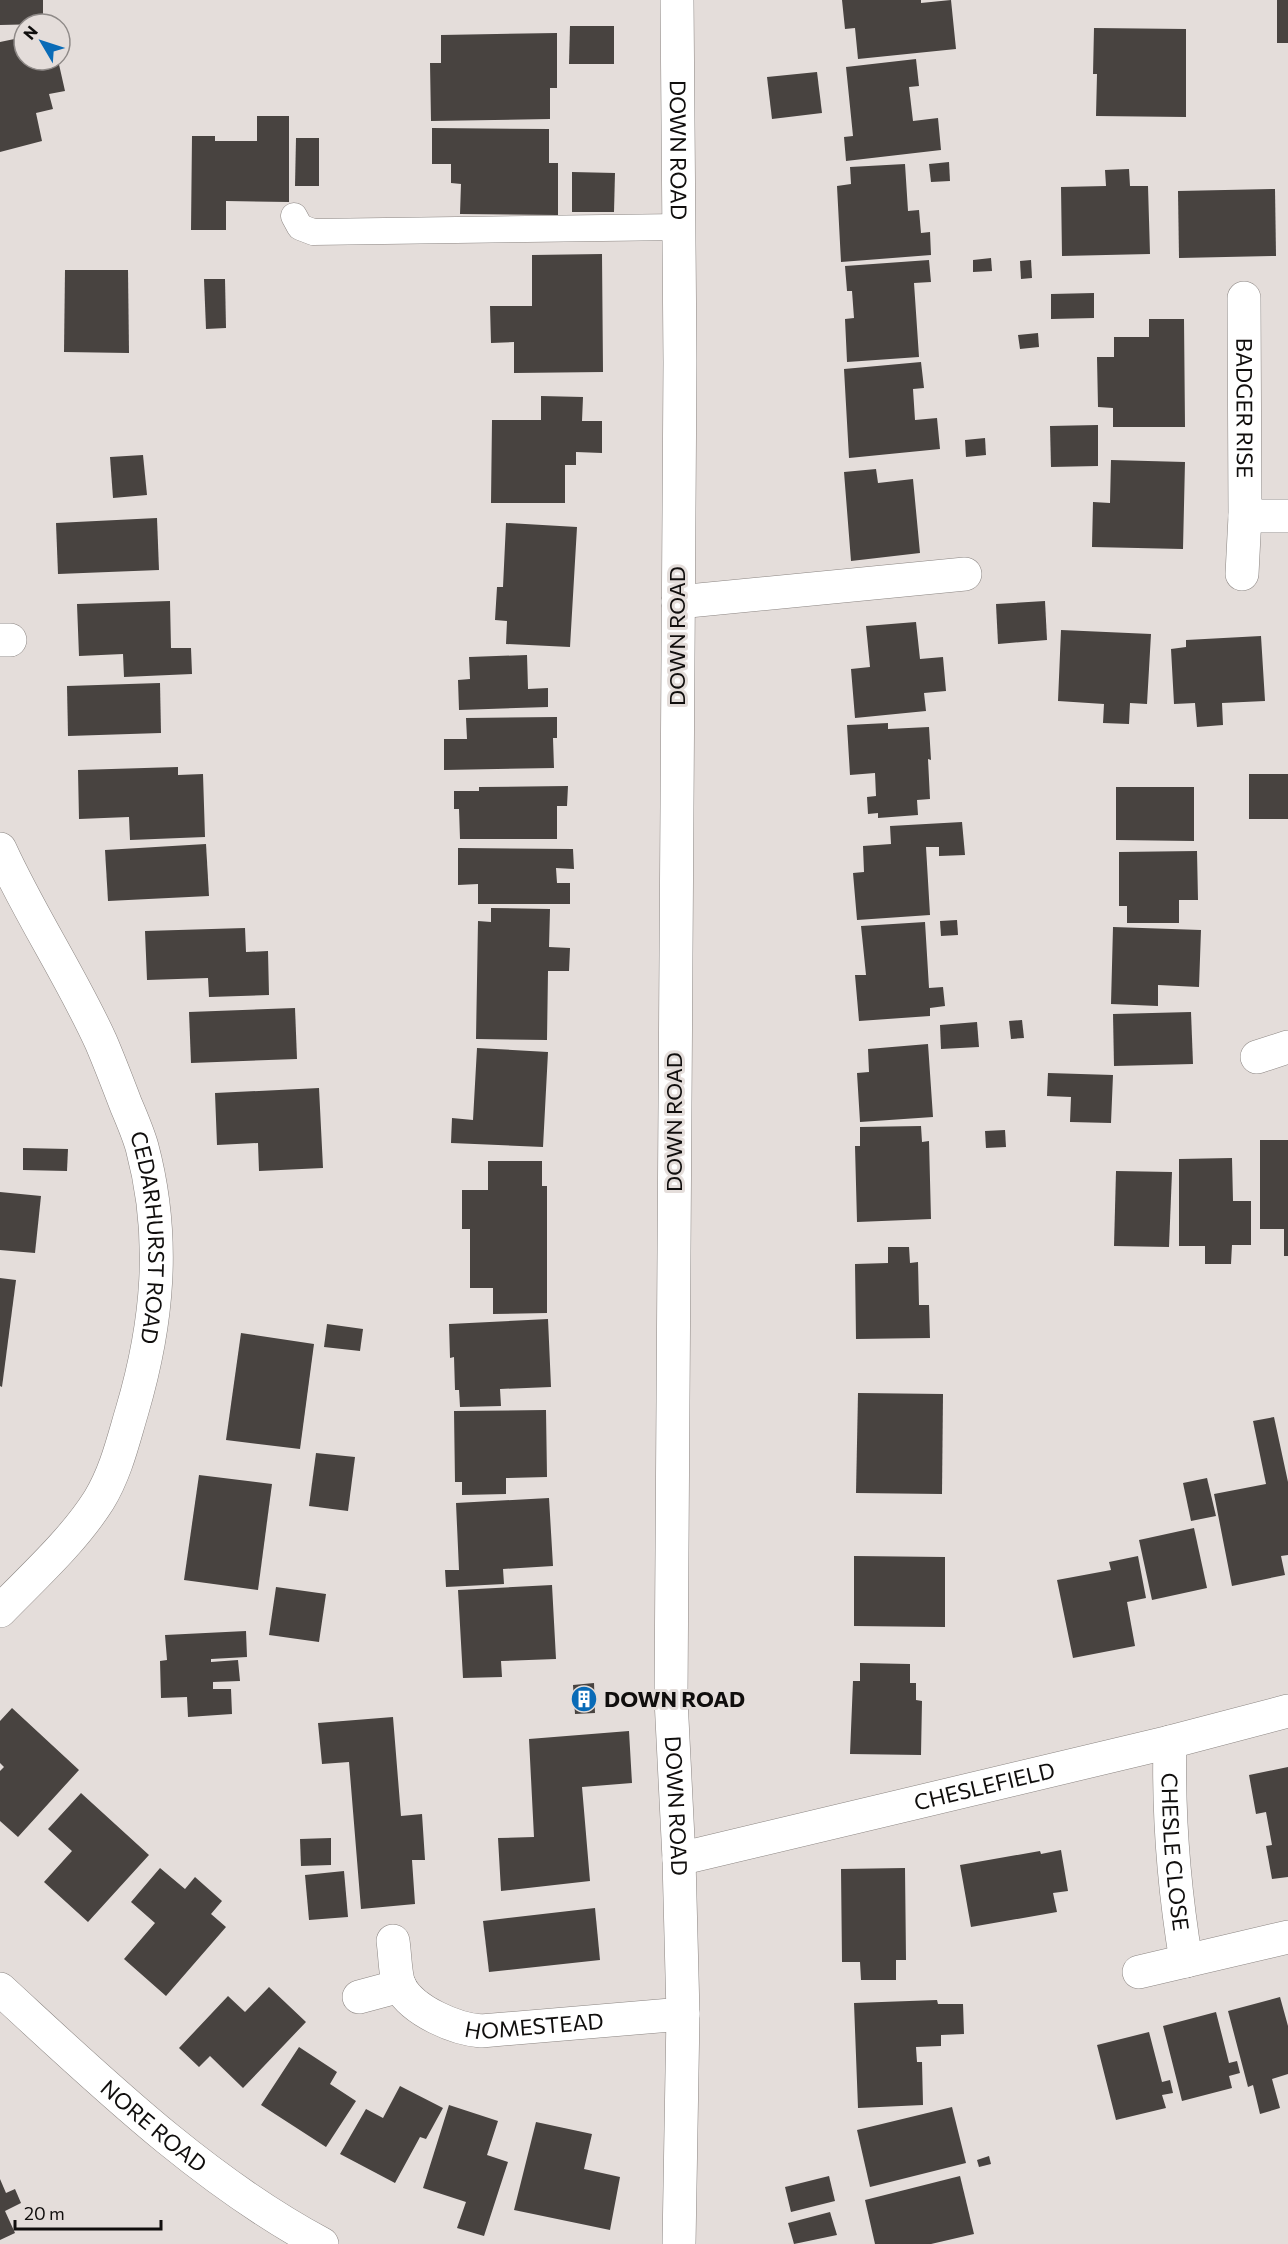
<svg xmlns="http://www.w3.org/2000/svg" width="1288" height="2244" font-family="Commissioner,sans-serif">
  <rect width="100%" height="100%" fill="#e4ddda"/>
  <g fill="#484340">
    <polygon points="0,0 43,0 43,24 0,25"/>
    <polygon points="842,0 921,0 921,3 951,0 956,49 858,59 855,28 845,29"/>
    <rect x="1277" y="0" width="11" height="43"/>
    <polygon points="570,26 614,26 614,64 569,64"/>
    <polygon points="1094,28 1186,29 1186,117 1096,116 1097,74 1093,74"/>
    <polygon points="557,33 557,88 550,88 550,119 431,121 430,63 441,63 441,35"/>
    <polygon points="24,37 24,60 58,60 65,91 49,94 53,109 36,113 42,141 0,152 0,42"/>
    <polygon points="916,59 919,86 909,87 913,121 938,118 941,150 846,161 844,137 853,136 846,67"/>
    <polygon points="817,72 822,113 772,119 767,77"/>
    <polygon points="257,116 289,116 289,202 226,201 226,230 191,230 192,136 215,136 215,141 257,141"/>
    <polygon points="432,128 549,129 549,163 558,163 558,215 460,214 461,184 451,183 451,164 432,164"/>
    <polygon points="296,138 319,138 319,186 295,186"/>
    <polygon points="949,162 950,181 931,182 929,164"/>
    <polygon points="905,164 908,211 919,210 921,233 930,232 931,255 841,262 837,186 851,184 850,167"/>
    <polygon points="1129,169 1130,186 1148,186 1150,254 1062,256 1061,187 1106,186 1105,170"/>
    <polygon points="572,172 615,173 614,212 572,212"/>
    <polygon points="1275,189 1276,256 1179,258 1178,191"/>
    <polygon points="602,254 603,372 514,373 514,342 491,343 490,306 532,306 532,255"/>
    <polygon points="991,258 992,271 973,272 973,260"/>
    <polygon points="929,260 931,282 914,283 919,357 847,362 845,319 854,318 852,291 847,291 845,266"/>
    <polygon points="1031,260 1032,278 1021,279 1020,261"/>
    <polygon points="65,270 128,270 129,353 64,352"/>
    <polygon points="204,279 225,279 226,328 206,329"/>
    <polygon points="1094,293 1094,318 1051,319 1051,294"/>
    <polygon points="1149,319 1184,319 1185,427 1113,427 1113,408 1098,407 1097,357 1114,357 1114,337 1149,337"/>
    <polygon points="1038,333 1039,347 1020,349 1018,335"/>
    <polygon points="921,362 924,388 913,389 915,420 937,418 940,449 849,458 844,369"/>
    <polygon points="541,396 583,397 582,421 602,421 602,453 576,452 576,465 565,465 565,503 491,503 492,420 541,420"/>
    <polygon points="1098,425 1098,466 1051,467 1050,426"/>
    <polygon points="985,438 986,455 966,457 965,440"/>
    <polygon points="143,455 147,495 113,498 110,457"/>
    <polygon points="1111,460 1185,462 1183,549 1092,547 1093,502 1110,503"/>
    <polygon points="876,469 878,483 913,479 920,553 851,561 844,472"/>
    <polygon points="157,518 159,570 58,574 56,523"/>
    <polygon points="506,523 577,527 570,647 506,644 507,621 495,620 497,587 503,587"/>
    <polygon points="170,601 171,648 191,648 192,674 124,677 123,654 79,656 77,604"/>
    <polygon points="1045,601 1047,640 998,644 996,604"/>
    <polygon points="916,622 920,659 943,657 946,691 924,693 926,711 855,718 851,669 870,667 866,626"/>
    <polygon points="1061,630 1151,634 1147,704 1130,703 1129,724 1103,723 1104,704 1058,701"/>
    <polygon points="1261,636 1265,701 1222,703 1223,725 1197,727 1195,703 1174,704 1171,649 1186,647 1186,640"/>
    <polygon points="527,655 528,689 548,688 548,707 459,710 458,680 470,679 469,657"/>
    <polygon points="160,683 161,733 68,736 67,686"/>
    <polygon points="557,717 557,738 553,738 554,768 444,770 444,739 467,739 466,718"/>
    <polygon points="888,723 888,729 929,727 931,760 928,759 930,799 917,800 918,815 878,818 878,813 868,814 867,797 876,796 875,773 850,775 847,725"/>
    <polygon points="178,767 178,775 203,774 205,837 130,840 129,817 79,819 78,770"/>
    <rect x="1249" y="774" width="39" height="45"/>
    <polygon points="568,786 567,806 557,806 557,839 460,839 459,809 454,809 454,791 479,791 479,787"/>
    <polygon points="1116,787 1194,787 1194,841 1116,840"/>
    <polygon points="962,822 965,855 939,856 939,847 926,847 930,915 857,920 853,873 864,872 863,846 891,844 890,826"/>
    <polygon points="206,844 209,896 108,901 105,850"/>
    <polygon points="458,848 573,849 574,869 556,868 557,883 570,883 570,904 478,904 478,884 458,885"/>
    <polygon points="1197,851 1198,900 1179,900 1179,923 1127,923 1127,906 1119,906 1119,852"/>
    <polygon points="491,908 550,909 549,947 570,948 569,971 548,971 547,1040 476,1039 478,921 491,922"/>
    <polygon points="957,920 958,935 941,936 940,921"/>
    <polygon points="925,922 929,988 943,987 945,1006 930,1008 930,1016 859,1021 855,975 866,975 861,926"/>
    <polygon points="1113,927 1201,930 1199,987 1158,985 1158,1006 1111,1004"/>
    <polygon points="245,928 246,952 268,951 269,995 209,997 208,978 147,980 145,931"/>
    <polygon points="295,1008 297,1059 191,1063 189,1012"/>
    <polygon points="1191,1012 1193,1064 1114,1066 1113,1014"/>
    <polygon points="1022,1020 1024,1038 1011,1039 1009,1021"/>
    <polygon points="977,1022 979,1047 941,1049 940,1025"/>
    <polygon points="928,1044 933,1117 860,1122 857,1073 869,1072 868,1049"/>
    <polygon points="477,1048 548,1052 543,1147 451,1143 452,1118 473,1120"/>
    <polygon points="1048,1073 1113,1075 1111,1123 1070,1122 1071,1097 1047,1096"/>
    <polygon points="319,1088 323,1168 259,1171 258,1143 217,1145 215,1093"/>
    <polygon points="921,1126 922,1142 929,1141 931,1219 857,1222 855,1146 860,1146 860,1127"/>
    <polygon points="1005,1130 1006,1147 986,1148 985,1131"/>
    <polygon points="1260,1140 1288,1140 1288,1256 1284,1256 1284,1229 1260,1229"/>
    <polygon points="23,1148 68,1149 67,1171 23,1170"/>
    <polygon points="1232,1158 1233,1201 1251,1201 1251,1245 1232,1245 1231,1264 1205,1264 1205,1246 1179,1246 1179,1159"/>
    <polygon points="488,1161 542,1161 542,1186 547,1186 547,1313 493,1314 493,1288 470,1288 470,1229 462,1229 462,1190 488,1190"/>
    <polygon points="1116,1171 1172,1172 1169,1247 1114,1246"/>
    <polygon points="0,1192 41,1196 35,1253 0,1250"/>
    <polygon points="888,1247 909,1247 910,1263 918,1262 919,1305 929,1305 930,1338 856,1339 855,1264 888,1263"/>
    <polygon points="0,1278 16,1280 2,1387 0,1386"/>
    <polygon points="548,1319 551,1387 500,1389 501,1406 460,1407 459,1390 455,1390 454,1357 450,1358 449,1324"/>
    <polygon points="327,1324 363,1329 360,1351 324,1347"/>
    <polygon points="241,1333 314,1344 300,1449 226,1440"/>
    <polygon points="858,1393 943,1394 942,1494 856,1493"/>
    <polygon points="546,1410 547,1477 506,1478 506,1494 462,1495 462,1482 455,1482 454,1411"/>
    <polygon points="1274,1417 1288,1482 1288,1555 1281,1556 1285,1575 1232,1586 1214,1494 1266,1484 1253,1421"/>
    <polygon points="316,1453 355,1457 348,1511 309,1506"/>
    <polygon points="199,1475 272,1484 258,1590 184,1580"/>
    <polygon points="1207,1478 1216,1516 1191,1521 1183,1483"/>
    <polygon points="549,1498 553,1566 503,1569 504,1584 446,1587 445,1570 459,1570 456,1503"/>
    <polygon points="1194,1528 1207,1588 1152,1600 1139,1540"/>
    <polygon points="854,1556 945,1557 945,1627 854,1626"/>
    <polygon points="1138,1556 1146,1598 1127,1602 1135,1646 1073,1658 1057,1580 1111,1570 1109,1562"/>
    <polygon points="552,1585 556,1659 501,1661 502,1677 463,1678 458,1590"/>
    <polygon points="276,1587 326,1594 319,1642 269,1635"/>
    <polygon points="246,1631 247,1657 211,1659 211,1662 238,1660 240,1681 213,1682 213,1689 231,1689 232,1714 188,1717 187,1697 161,1698 160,1661 167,1660 165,1635"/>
    <polygon points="860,1663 910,1664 910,1683 916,1683 916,1700 922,1701 921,1755 850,1754 853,1681 860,1681"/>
    <polygon points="594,1683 595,1713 575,1714 573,1685"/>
    <polygon points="12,1708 79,1770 18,1837 0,1821 0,1771 4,1767 0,1763 0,1721"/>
    <polygon points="393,1717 401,1816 422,1814 425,1860 412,1860 415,1904 361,1909 349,1762 322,1764 318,1723"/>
    <polygon points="629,1731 632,1783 582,1787 590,1881 501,1891 498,1838 534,1837 529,1739"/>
    <polygon points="1288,1767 1288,1877 1272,1879 1266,1846 1272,1845 1266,1812 1256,1814 1249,1775"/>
    <polygon points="81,1793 149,1855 88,1922 44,1882 72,1851 48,1829"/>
    <polygon points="331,1838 331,1865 301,1866 300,1839"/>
    <polygon points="1061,1850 1068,1891 1053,1893 1057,1912 971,1927 960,1865 1040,1851 1041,1854"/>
    <polygon points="160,1868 185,1889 195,1877 222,1901 211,1914 226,1927 166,1996 124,1959 155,1923 131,1902"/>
    <polygon points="905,1868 906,1960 896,1960 896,1980 861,1980 860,1962 842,1962 841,1869"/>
    <polygon points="344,1871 348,1917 309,1920 305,1875"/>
    <polygon points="595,1908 600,1960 489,1972 483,1921"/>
    <polygon points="269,1987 306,2022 243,2088 210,2056 199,2067 179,2048 228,1996 245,2012"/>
    <polygon points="1280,1997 1288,2026 1288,2074 1272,2079 1280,2108 1260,2114 1253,2085 1248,2087 1228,2011"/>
    <polygon points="937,2000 938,2004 963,2004 964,2034 941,2035 941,2046 916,2047 917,2062 922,2062 923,2105 858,2108 854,2003"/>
    <polygon points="1216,2012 1229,2063 1237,2061 1240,2073 1229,2076 1232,2088 1182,2101 1163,2026"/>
    <polygon points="1149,2032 1162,2082 1170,2080 1173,2093 1162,2095 1166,2108 1116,2120 1097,2045"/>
    <polygon points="299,2047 337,2072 330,2084 356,2101 326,2147 261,2105"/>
    <polygon points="400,2086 443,2108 426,2139 420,2137 395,2183 340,2154 366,2109 383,2118"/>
    <polygon points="449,2105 498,2121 487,2155 508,2162 484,2236 457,2228 466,2202 423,2188"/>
    <polygon points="952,2107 966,2163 870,2187 857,2130"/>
    <polygon points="536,2122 592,2134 584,2169 620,2177 610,2230 514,2210"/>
    <polygon points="989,2156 991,2164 979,2167 977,2160"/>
    <polygon points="829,2176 835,2201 791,2212 785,2187"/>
    <polygon points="960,2176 974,2234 931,2244 875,2244 865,2200"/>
    <polygon points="0,2179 6,2193 15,2189 21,2203 5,2211 15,2233 0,2240"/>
    <polygon points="830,2212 837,2235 794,2244 788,2223"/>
  </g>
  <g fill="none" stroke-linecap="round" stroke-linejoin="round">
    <defs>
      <polyline id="service" points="294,216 300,227 313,232 679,227"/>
      <g id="minor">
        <path id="s1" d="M1244,298L1245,516H1288"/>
        <polyline points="1242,574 1245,516"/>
        <polyline points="678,602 965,574"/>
        <polyline points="0,640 10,640"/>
        <path id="s2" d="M0,849C30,915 71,976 101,1042C110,1063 118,1084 126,1105C132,1119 138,1133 142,1147C166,1237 158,1323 132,1411C123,1441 116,1472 99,1500C73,1541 34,1576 0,1611"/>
        <polyline points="1257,1057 1288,1047"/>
        <path id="s3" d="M1170,1742C1168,1816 1174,1888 1186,1961"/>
        <path id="s4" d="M679,1859L1170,1742L1288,1711"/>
        <path id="s5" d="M393,1941C395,1953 395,1977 400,1987C414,2012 456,2029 481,2031L683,2014"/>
        <polyline points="1139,1972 1288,1937"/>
        <polyline points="359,1997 400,1986"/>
      </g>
      <g id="tertiary">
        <path id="s6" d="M677,0L680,362L671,1699L679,1859L683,2014L679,2244"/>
        <path id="s7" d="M0,1989C99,2080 202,2180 322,2244"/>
      </g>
    </defs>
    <use href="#service" stroke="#8b8582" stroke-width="27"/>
    <use href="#minor" stroke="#8b8582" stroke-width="34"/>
    <use href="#tertiary" stroke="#8b8582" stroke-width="34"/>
    <use href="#service" stroke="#fff" stroke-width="26"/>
    <use href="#minor" stroke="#fff" stroke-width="33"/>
    <use href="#tertiary" stroke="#fff" stroke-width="33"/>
  </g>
  <defs>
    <symbol id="building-disc" viewBox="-11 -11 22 22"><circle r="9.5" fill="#096bb7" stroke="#e4ddda"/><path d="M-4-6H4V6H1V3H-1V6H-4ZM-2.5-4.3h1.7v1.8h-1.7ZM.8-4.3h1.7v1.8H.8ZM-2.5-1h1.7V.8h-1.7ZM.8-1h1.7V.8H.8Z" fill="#fff"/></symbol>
  </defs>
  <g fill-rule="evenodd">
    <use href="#building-disc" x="569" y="1684" width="30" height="30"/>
  </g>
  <g text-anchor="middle" stroke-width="6" stroke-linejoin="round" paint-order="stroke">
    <g font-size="22" fill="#100e0d" stroke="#e4ddda">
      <text dy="8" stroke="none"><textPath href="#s6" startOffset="150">DOWN ROAD</textPath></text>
      <text dy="8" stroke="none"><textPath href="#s1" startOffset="110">BADGER RISE</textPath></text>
      <text transform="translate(677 636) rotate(-90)" y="8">DOWN ROAD</text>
      <text transform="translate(674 1122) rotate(-90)" y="8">DOWN ROAD</text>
      <text dy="8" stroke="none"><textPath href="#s2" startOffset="422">CEDARHURST ROAD</textPath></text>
      <text dy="8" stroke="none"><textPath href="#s4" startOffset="314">CHESLEFIELD</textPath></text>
      <text dy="8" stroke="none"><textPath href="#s6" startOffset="1806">DOWN ROAD</textPath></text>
      <text dy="8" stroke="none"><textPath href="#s3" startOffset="110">CHESLE CLOSE</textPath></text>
      <text dy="8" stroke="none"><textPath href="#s5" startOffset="195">HOMESTEAD</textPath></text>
      <text dy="8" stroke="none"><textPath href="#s7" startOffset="206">NORE ROAD</textPath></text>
    </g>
    <g font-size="22" font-weight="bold" fill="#100e0d" stroke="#e4ddda" text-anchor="start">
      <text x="604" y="1707">DOWN ROAD</text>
    </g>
  </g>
  <g transform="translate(42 42) rotate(309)"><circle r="28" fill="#e4ddda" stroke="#8f8a88" stroke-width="1.5"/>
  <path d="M0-4.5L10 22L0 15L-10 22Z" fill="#096bb7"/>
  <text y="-9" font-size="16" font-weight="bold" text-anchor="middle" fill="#100e0d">N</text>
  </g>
  <path d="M15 2220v9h146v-9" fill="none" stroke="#100e0d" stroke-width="3"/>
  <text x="24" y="2220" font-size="18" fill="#100e0d" stroke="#e4ddda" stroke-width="4.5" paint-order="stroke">20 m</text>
</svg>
